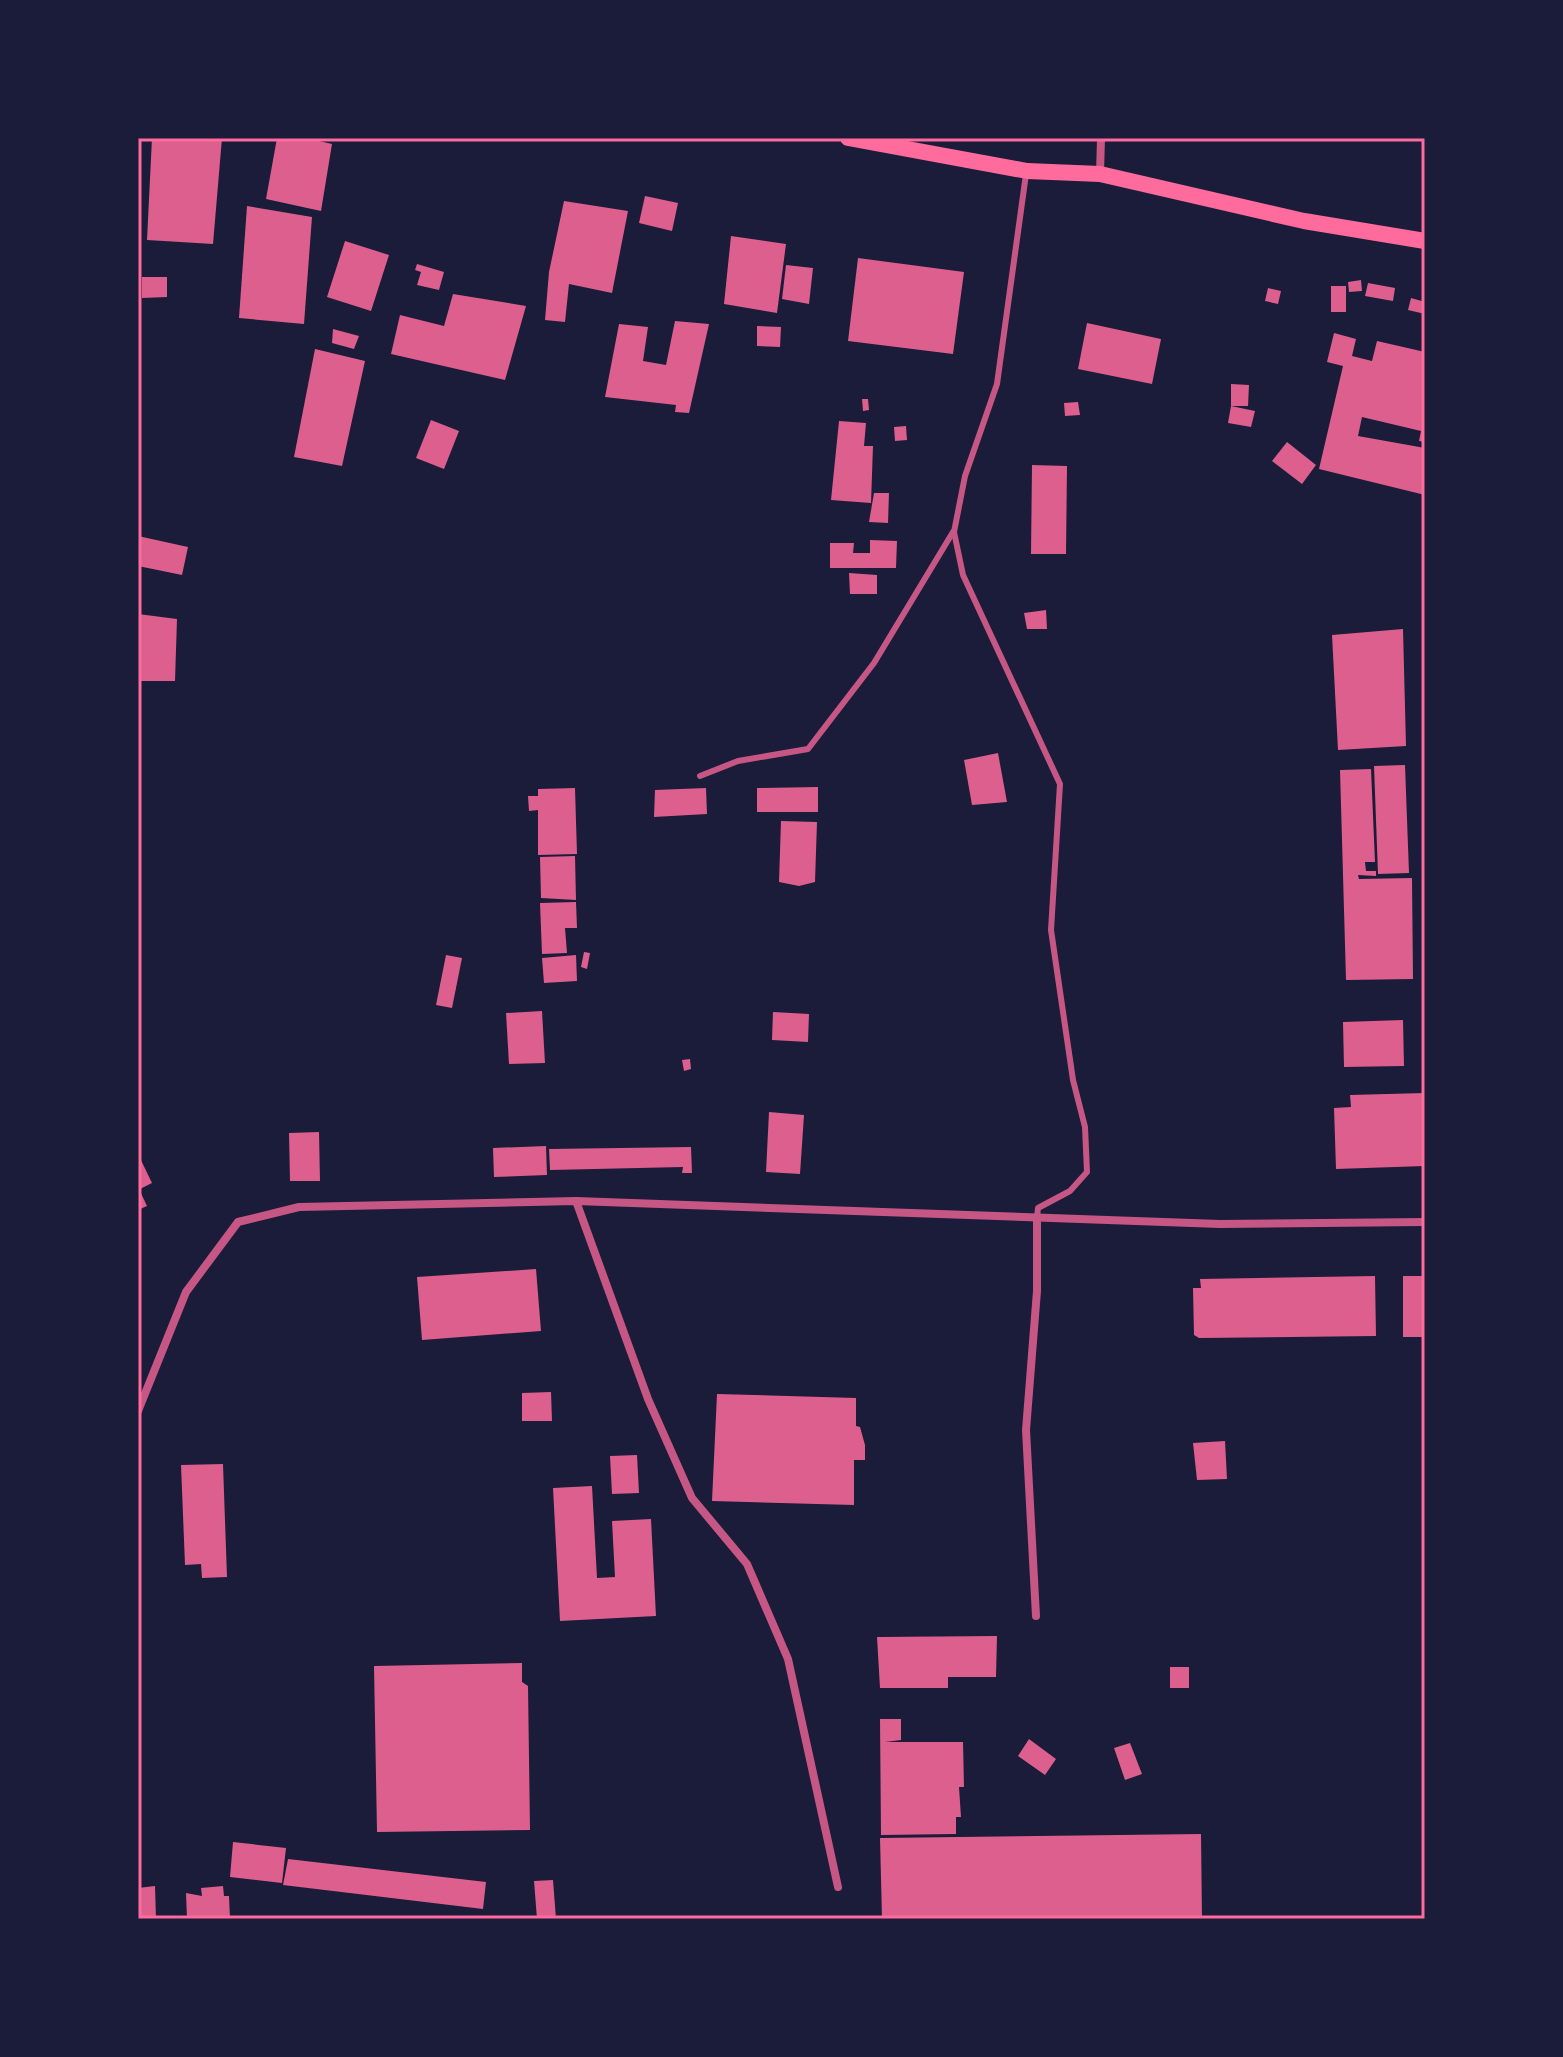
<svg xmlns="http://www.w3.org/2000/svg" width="1563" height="2057" font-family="Lora,serif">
  <rect width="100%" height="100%" fill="#1b1b3a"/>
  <g fill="#dd5f8e">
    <polygon points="152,138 222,138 213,244 147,240"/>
    <polygon points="277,138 306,138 332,144 321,211 266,199"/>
    <polygon points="645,196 678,203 672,231 639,223"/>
    <polygon points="564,201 628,211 612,293 569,284 565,322 545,320 549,272"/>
    <polygon points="247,206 312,217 304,324 239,318"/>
    <polygon points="731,236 786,244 777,313 724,304"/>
    <polygon points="345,241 389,255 371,311 327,297"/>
    <polygon points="858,258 964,272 953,354 848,341"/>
    <polygon points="417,264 444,272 439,290 417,285 421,272 415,270"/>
    <polygon points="786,265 813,268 809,304 782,299"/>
    <polygon points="142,277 167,277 167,297 142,298"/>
    <polygon points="1361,280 1362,291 1349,292 1348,282"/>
    <polygon points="1368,283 1395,288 1393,301 1365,296"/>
    <rect x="1331" y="286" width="15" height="26"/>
    <polygon points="1268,288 1281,291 1278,304 1265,301"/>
    <polygon points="453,294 526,306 505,380 391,354 400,315 444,326"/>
    <polygon points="1411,298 1425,302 1425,314 1408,310"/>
    <polygon points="675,321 709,324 689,413 675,412 676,405 605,397 619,324 648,327 643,361 666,365"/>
    <polygon points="1087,323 1161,339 1152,384 1078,369"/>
    <polygon points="757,326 781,327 780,347 757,346"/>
    <polygon points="333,329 359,336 354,349 332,343"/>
    <polygon points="1334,333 1356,339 1352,356 1372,361 1377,341 1425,352 1425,442 1419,441 1421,431 1362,417 1358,436 1425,448 1425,495 1319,469 1343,366 1327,362"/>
    <polygon points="315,349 365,361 342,466 294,457"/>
    <polygon points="1231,384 1249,385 1248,406 1231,406"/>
    <polygon points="862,399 868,399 869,410 863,411"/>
    <polygon points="1078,402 1080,415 1065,416 1064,403"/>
    <polygon points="1231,406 1255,411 1251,427 1228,423"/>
    <polygon points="431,420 459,431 444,469 416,458"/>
    <polygon points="839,421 866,423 864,446 873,446 871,503 831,500"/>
    <polygon points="906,426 907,440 895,441 894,427"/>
    <polygon points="1287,442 1316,465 1302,484 1272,461"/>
    <polygon points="1032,465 1067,466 1066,554 1031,554"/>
    <polygon points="874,493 889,493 888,523 869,522"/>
    <polygon points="138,536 188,547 182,575 138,566"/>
    <polygon points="870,540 897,541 896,568 830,568 830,543 854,543 853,553 870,553"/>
    <polygon points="849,573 877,575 877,594 850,594"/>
    <polygon points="1046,610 1047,629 1027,629 1024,613"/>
    <polygon points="138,614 177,619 175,681 138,681"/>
    <polygon points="1403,629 1406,746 1338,750 1332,635"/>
    <polygon points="998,753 1007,802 972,805 964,760"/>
    <polygon points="1405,765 1409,873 1378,874 1374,766"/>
    <polygon points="1371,769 1375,862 1365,862 1366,871 1376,871 1376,876 1358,875 1359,879 1412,878 1413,979 1346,980 1340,770"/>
    <polygon points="818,787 818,812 757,812 757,788"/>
    <polygon points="575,788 577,854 538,855 538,810 529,811 528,796 538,796 538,789"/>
    <polygon points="706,788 707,814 654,817 655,790"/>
    <polygon points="781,821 817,822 815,882 799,886 779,882"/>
    <polygon points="575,856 576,900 541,898 540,857"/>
    <polygon points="576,902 577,928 565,928 567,953 542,954 540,903"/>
    <polygon points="584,952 590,953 587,969 581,967"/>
    <polygon points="446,955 462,958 452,1008 436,1005"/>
    <polygon points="576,955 577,981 544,983 542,958"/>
    <polygon points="542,1011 545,1063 509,1064 506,1013"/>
    <polygon points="773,1012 809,1014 808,1042 772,1040"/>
    <polygon points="1403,1020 1404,1066 1344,1067 1343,1022"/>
    <polygon points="690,1059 691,1069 684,1071 682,1060"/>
    <polygon points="1425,1093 1425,1166 1336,1169 1334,1108 1351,1107 1350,1095"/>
    <polygon points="769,1112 804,1115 800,1174 766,1172"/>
    <polygon points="319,1132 320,1181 290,1181 289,1133"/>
    <polygon points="546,1146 547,1175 494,1177 493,1148"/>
    <polygon points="691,1147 692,1173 682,1173 683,1167 550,1170 549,1149"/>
    <polygon points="138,1154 152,1183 140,1189 138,1184"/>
    <polygon points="138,1187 147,1206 138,1210"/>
    <polygon points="536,1269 541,1331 422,1340 417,1277"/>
    <polygon points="1375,1276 1376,1336 1199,1338 1194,1335 1193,1288 1201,1288 1200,1279"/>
    <rect x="1403" y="1276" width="22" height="61"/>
    <polygon points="551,1392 552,1421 522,1421 522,1393"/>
    <polygon points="717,1394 856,1398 856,1426 860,1427 865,1445 865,1460 854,1460 854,1505 712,1501"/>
    <polygon points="1225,1441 1227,1479 1197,1480 1193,1443"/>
    <polygon points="637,1455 639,1493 612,1494 610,1456"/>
    <polygon points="223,1464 227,1577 202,1578 201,1564 185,1565 181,1465"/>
    <polygon points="592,1486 597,1578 615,1577 612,1521 651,1519 656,1616 560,1621 553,1488"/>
    <polygon points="997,1636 996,1677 948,1677 948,1688 880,1688 877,1637"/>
    <polygon points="522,1663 522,1682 528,1686 530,1830 377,1832 374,1666"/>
    <rect x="1170" y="1667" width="19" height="21"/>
    <polygon points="880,1719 901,1719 901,1740 885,1742 963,1742 964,1787 959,1787 961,1817 956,1817 956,1834 881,1835"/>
    <polygon points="1029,1739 1056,1759 1045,1775 1018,1756"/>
    <polygon points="1130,1743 1142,1774 1125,1780 1114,1748"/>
    <polygon points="1201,1834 1202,1919 882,1919 880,1838"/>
    <polygon points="233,1842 286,1848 282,1883 230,1877"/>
    <polygon points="288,1859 486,1882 483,1909 283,1885"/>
    <polygon points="553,1880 556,1919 537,1919 534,1881"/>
    <polygon points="155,1886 156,1919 138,1919 138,1888"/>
    <polygon points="223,1886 224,1896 229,1896 230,1919 187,1919 186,1893 202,1896 201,1888"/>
  </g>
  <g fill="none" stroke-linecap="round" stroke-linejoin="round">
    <g stroke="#c65784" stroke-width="6">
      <polyline points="1026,174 997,384 965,476 954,532 963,575 1060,784 1051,930 1073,1080 1085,1127 1087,1172 1070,1191 1038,1208 1037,1217"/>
      <polyline points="700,776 738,761 808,749 874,663 953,532"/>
    </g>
    <g stroke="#c65784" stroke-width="8">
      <polyline points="1100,174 1101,138"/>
      <polyline points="576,1201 648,1399 692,1498 747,1564 788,1659 838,1887"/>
      <polyline points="138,1411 186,1292 238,1222 299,1207 576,1201 1220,1224 1425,1222"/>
      <polyline points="1036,1616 1026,1430 1037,1291 1037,1217"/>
    </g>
    <polyline stroke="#ff6b9d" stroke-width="16" points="848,138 1027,171 1100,174 1304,221 1425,241"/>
  </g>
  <rect width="1563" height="2057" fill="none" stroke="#1b1b3a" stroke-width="280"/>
  <rect x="140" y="140" width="1283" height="1777" fill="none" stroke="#ff6b9d" stroke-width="3"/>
</svg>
